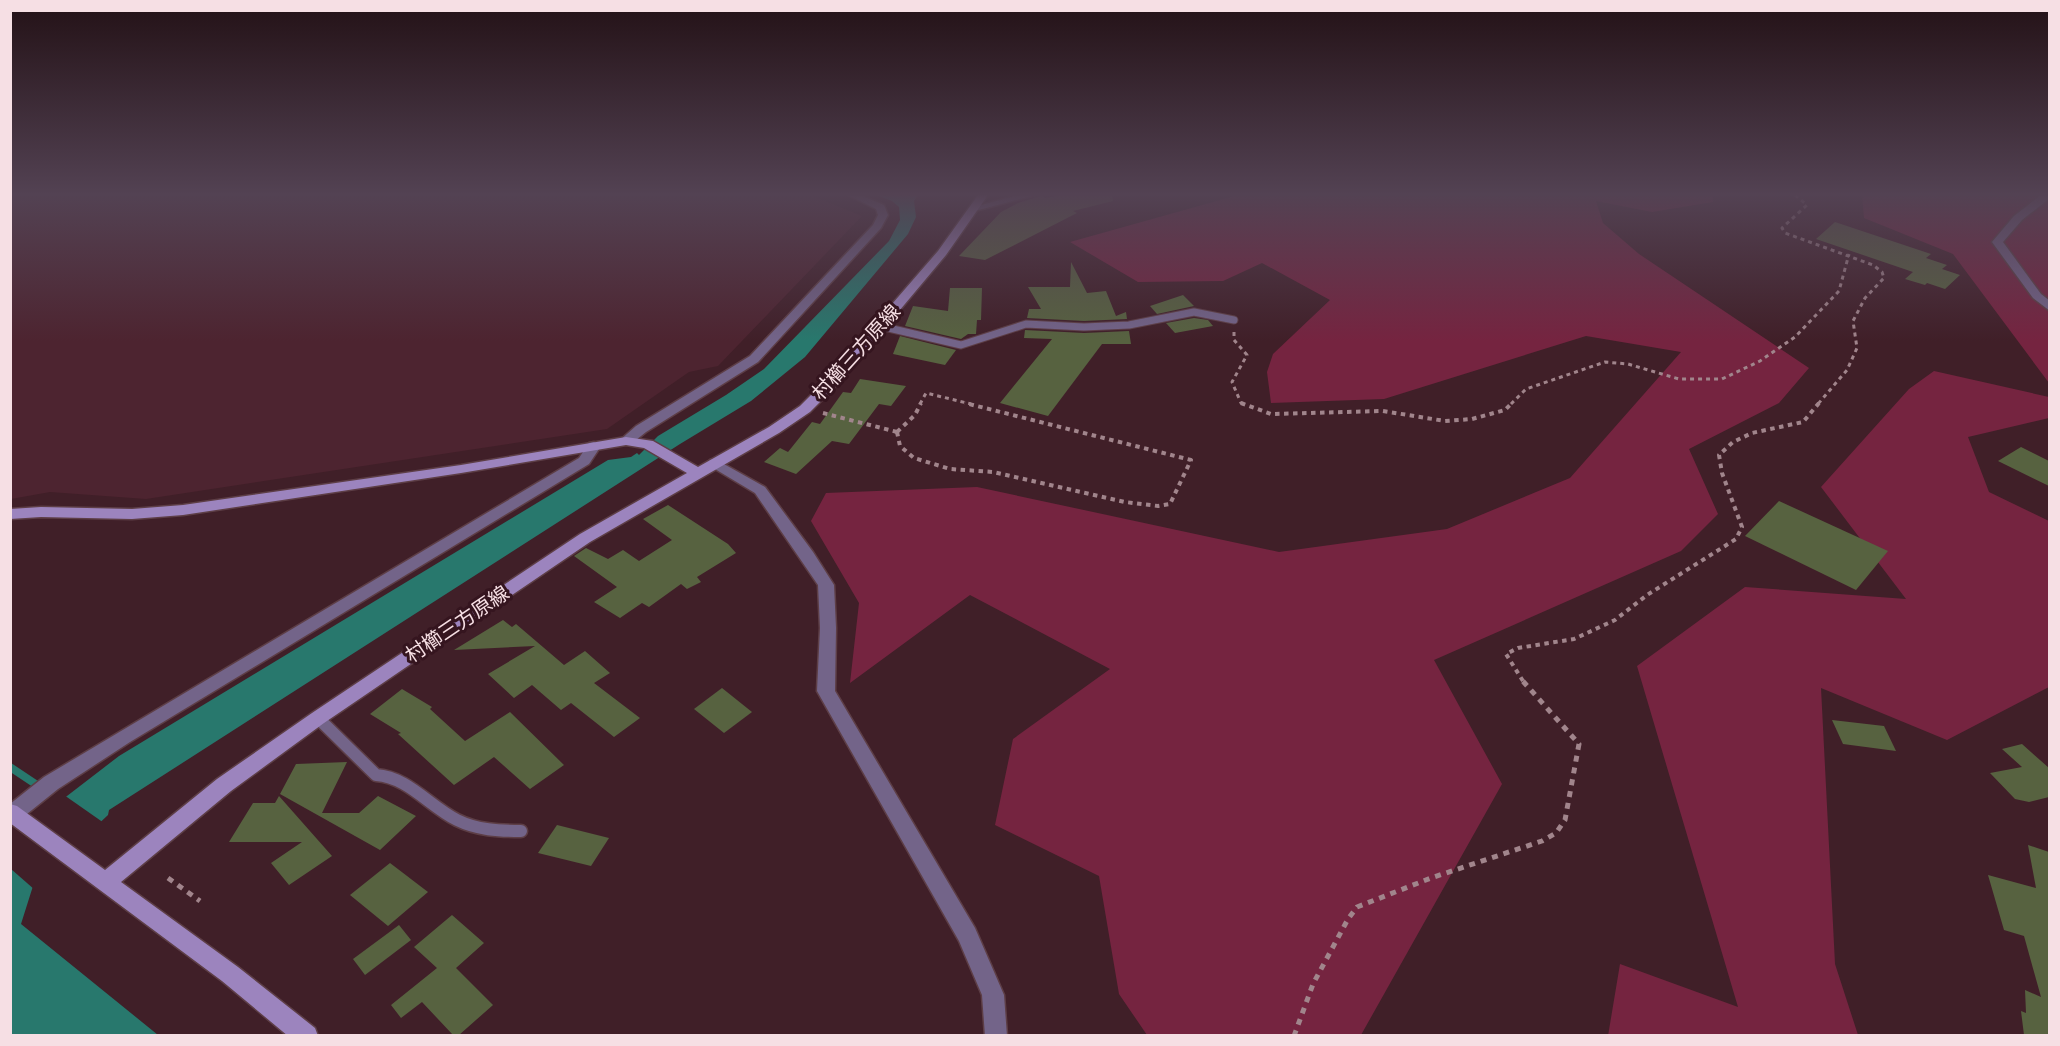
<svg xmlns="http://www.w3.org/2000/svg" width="2060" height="1046" font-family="'Roboto Condensed','Noto Sans JP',sans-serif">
  <rect width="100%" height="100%" fill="#401f28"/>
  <polygon fill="#4d2430" points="11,195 810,195 862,216 718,366 689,372 607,429 146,499 50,492 11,499"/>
  <g fill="#752440">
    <polygon points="1238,195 1713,195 1713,202 1652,212 1596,201 1603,223 1639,254 1809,368 1779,403 1689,449 1718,514 1681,551 1434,660 1502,784 1361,1035 1147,1035 1119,994 1099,876 995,825 1013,739 1110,669 970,595 850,683 859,603 811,521 826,493 977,487 1279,552 1447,529 1570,478 1681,352 1586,336 1384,399 1271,403 1267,372 1273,354 1330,300 1262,263 1223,281 1138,282 1070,242"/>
    <polygon points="1862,195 2049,195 2049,383 1953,254 1864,218"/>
    <polygon points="1934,371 2049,397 2049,418 1968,437 1989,492 2049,521 2049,687 1947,740 1821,688 1835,964 1858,1035 1608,1036 1620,964 1738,1007 1637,666 1745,587 1906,599 1821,487 1909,389"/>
  </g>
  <polygon fill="#28786d" points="876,195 922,195 917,196 914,201 916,217 908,234 805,357 751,401 680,444 109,810 108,815 33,886 21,924 158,1035 11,1036 11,846 54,806 119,756 608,460 631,457 637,453 639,455 658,436 726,395 764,369 889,241 900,220 899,207 892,201"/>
  <polygon fill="#401f28" points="64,795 104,823 35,890 11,869 10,842"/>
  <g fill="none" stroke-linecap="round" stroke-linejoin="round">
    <polyline stroke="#28786d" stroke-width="8" points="10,767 37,785"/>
  </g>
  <g fill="#576240">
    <polygon points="1062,195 1112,195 1113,201 1073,211 1077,213 985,260 959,256 1001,212 1018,203 1041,196 1046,198"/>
    <polygon points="1835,222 1931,254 1926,258 1947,265 1942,269 1960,275 1945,289 1927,283 1925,285 1905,279 1913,272 1816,239"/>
    <polygon points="1071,262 1087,293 1106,291 1116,316 1126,312 1127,319 1084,321 1027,318 1029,309 1041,309 1028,287 1070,287"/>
    <polygon points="950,288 982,288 981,320 977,320 976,334 968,334 961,339 905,326 913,306 948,311"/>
    <polygon points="1183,295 1194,306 1157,314 1150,306"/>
    <polygon points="1194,318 1208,320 1213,326 1175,333 1166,323"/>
    <polygon points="1025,330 1084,333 1129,331 1131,344 1102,344 1048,416 1000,403 1052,339 1024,338"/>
    <polygon points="900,336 956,350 945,365 893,354"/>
    <polygon points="860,379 906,386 891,406 879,404 849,444 832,441 796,474 764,462 780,448 788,452 812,422 820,424 843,392 851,393"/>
    <polygon points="2021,447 2049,461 2049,486 1998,461"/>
    <polygon points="1779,501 1888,551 1856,590 1745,536"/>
    <polygon points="668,505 728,544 736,553 697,577 701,582 687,589 681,584 649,607 642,603 620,618 594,602 617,587 574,556 586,548 608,559 623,550 639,561 672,540 643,519"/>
    <polygon points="503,620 512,627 516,624 564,665 585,651 610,673 594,683 640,718 614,737 571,703 561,710 532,685 514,698 488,674 535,646 454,650"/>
    <polygon points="722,688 752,712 724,733 694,709"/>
    <polygon points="402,689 432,707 430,709 465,741 510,712 564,765 530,789 494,757 454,785 398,734 401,733 370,714"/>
    <polygon points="1832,720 1884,726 1896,751 1843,744"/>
    <polygon points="2022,744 2049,768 2049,797 2029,802 2015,799 1990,773 2022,767 2002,749"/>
    <polygon points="347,762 322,813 359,813 378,796 416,816 380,850 280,794 296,764"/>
    <polygon points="279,796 332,856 289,885 271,863 302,842 229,842 253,803 275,803"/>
    <polygon points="557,825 609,838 591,866 538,853"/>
    <polygon points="2028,845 2049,852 2049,1035 2024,1035 2021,1011 2026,1013 2025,990 2041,997 2024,936 2004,930 1988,875 2036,888"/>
    <polygon points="390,863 428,892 388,926 350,895"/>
    <polygon points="452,915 484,943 456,968 493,1005 459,1035 453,1035 422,1002 401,1018 391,1005 437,968 414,947"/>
    <polygon points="399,925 411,940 365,975 353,959"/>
  </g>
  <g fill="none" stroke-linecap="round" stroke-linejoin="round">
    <defs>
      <polyline id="lane-far1" points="880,326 961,345 1026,324 1084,327 1129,325 1194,312 1234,320"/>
      <path id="lane" d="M318,718L376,775C408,777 429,806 457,820C477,830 499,831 521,831"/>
      <g id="street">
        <polygon points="848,195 860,195 884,205 888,215 881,228 758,362 646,432 631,444 621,444 619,441 636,426 750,356 873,225 878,215 876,209"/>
        <polygon points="1019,195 1035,195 975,211 970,208"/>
        <polygon points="2041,195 2050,195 2050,198 2022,220 2003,242 2041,294 2050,301 2050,311 2033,298 1992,242 2014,216"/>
        <polygon points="594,442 601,446 589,464 130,742 58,789 17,822 10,824 10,804 44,777 579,458 589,443"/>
        <polygon points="715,459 765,487 813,552 834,585 836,628 835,691 975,928 1004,995 1007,1036 985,1036 982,995 959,941 817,691 820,628 818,585 755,493 710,466 708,463 710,460"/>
      </g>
      <polygon id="secondary" points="978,195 988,195 946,255 837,385 810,412 779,433 590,542 324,723 231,791 121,882 238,967 315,1028 318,1036 288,1036 222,981 10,823 10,804 17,806 105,870 217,779 312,713 580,534 687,473 644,448 626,445 461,473 183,515 132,519 41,517 10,519 10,509 41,507 132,509 183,505 461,465 626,437 653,441 698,467 769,427 800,406 827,379 938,251"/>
    </defs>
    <use href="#lane-far1" stroke="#5d3e46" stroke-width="9"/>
    <use href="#lane" stroke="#5d3e46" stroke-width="15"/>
    <use href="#street" stroke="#5d3e46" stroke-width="3"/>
    <use href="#secondary" stroke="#5d3e46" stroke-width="3"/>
    <g stroke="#a1858c" stroke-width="3" stroke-dasharray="4 4" stroke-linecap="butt">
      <polyline points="1795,195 1807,205 1782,228 1785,233 1873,265 1882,272 1884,278 1865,298 1853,321 1857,348 1847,370 1818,404"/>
      <polyline points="1234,332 1234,340 1247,355 1232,382 1241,403 1244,404"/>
      <polyline points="920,404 926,393 971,404"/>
      <polyline points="1511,404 1526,389 1605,362 1628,364 1679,379 1722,379 1760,361 1795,337 1839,291 1849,254"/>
    </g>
    <g stroke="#a1858c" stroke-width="4" stroke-dasharray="4.5 4.5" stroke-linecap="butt">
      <polyline points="1241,403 1271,414 1383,411 1445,421 1472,419 1505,410 1512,403"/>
      <polyline points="823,413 897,432"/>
      <polyline points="897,432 900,446 914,458 950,469 993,472 1125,502 1158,506 1170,504 1191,460 965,403"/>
      <polyline points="897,432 915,415 921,403"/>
      <polyline points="1523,681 1506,654 1518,648 1574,639 1615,620 1647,595 1736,539 1742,527 1722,473 1719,455 1733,442 1752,433 1803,422 1819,403"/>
    </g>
    <g stroke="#a1858c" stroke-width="5" stroke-dasharray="6 6" stroke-linecap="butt">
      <polyline points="168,878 200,901"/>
      <polyline points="1294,1036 1313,984 1348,919 1357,907 1431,878 1542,841 1556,833 1565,820 1579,744 1521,679"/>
    </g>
    <use href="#lane-far1" stroke="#736489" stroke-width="7"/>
    <use href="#lane" stroke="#736489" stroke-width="12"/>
    <use href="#street" fill="#736489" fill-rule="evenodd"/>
    <use href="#secondary" fill="#9c84be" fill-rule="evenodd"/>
  </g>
  <linearGradient id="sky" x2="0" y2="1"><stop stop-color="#231116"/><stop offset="0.57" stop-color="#534253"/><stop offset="1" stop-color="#534253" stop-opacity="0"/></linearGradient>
  <rect width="2060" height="341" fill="url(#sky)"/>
  <g text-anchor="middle" stroke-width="6" stroke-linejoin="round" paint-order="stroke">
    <g font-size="20" fill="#f6dfe4" stroke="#35151f">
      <text transform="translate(856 352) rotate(-48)" y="7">村櫛三方原線</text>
      <text transform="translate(457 624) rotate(-34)" y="7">村櫛三方原線</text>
    </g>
  </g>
  <rect width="2060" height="1046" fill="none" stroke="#f6dfe4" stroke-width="24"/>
</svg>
